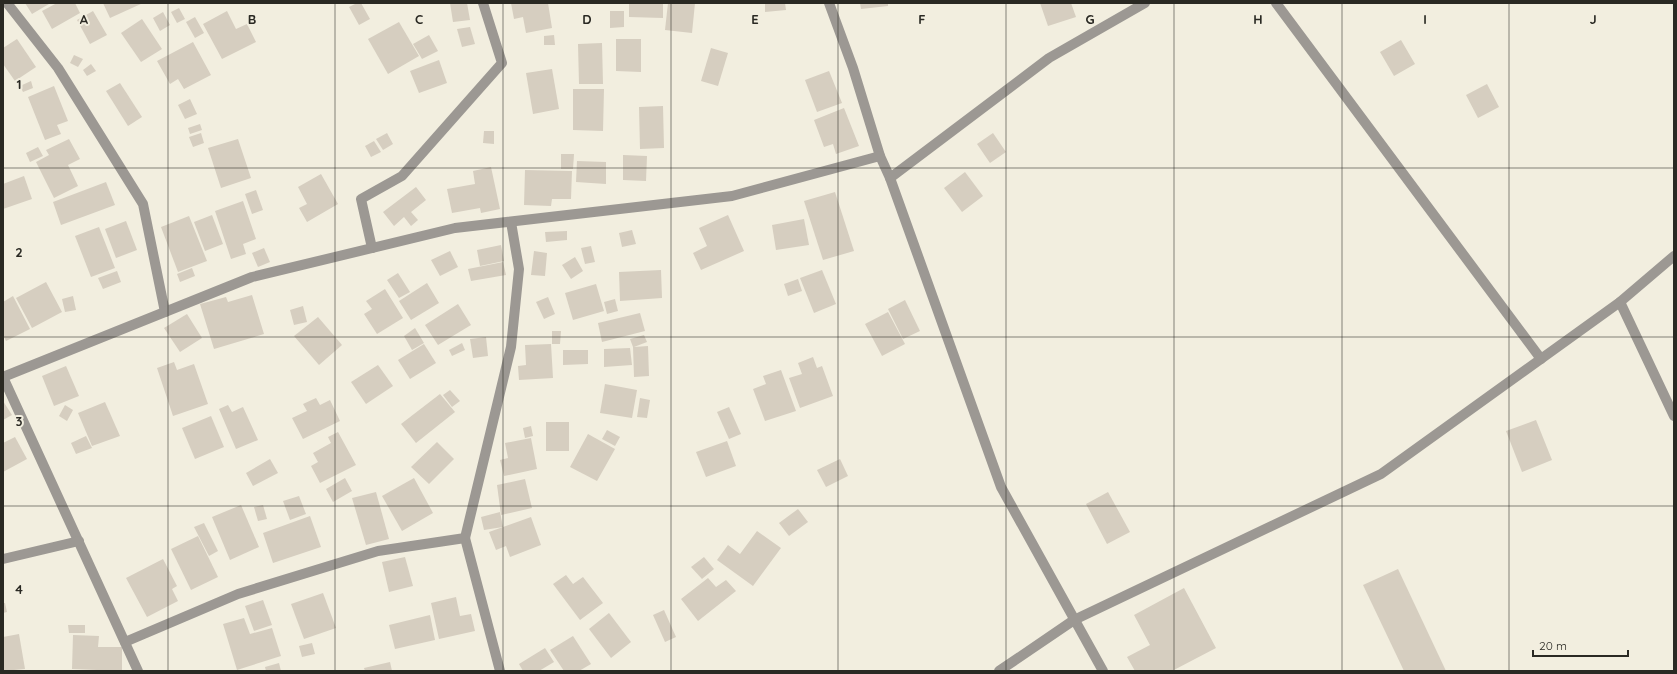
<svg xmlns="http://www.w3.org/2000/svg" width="1677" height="674" font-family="Quicksand,sans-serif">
  <rect width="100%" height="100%" fill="#f2eedf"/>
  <g fill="#d6cec0">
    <polygon points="25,3 49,3 49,4 32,14"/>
    <polygon points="57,3 75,3 80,13 52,29 42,11"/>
    <polygon points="103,3 143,3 110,18"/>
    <polygon points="357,3 361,3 370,19 359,25 349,7"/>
    <polygon points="450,3 467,3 470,20 453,22"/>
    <polygon points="511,3 548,3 552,28 526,33 523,17 514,19"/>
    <polygon points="629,3 663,3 663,18 629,17"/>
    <polygon points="668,3 695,3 692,33 665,30"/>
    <polygon points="765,3 785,3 786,10 765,12"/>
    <polygon points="860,3 888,3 888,6 861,9"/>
    <polygon points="1040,3 1071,3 1076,17 1048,26"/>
    <polygon points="179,8 185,19 177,23 171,12"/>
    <polygon points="93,11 107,35 90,44 77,20"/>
    <polygon points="227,11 236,29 247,24 256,42 222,59 203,24"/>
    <polygon points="610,11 624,11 624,27 610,28"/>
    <polygon points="163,12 170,25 160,31 153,18"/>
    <polygon points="195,17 204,33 195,38 186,22"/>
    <polygon points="142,19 162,49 141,62 121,33"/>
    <polygon points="399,22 419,56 388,74 368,39"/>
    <polygon points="470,27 475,44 462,47 457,29"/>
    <polygon points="429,35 438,51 422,59 413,44"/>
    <polygon points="554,35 555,45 544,45 544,36"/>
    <polygon points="17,39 36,67 15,81 3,64 3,48"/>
    <polygon points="616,39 641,39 641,72 616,71"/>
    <polygon points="1401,40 1415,64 1394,76 1380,52"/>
    <polygon points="193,42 211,75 184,89 178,79 170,84 157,61"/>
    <polygon points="602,43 603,84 579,84 578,44"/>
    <polygon points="711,48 728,53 718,86 701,81"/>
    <polygon points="74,55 83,59 78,67 70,63"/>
    <polygon points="439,60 447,83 419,93 410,71"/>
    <polygon points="91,64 96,71 87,76 83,70"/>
    <polygon points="552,69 559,109 533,114 526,73"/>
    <polygon points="829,71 842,103 817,112 805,80"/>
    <polygon points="31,81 33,88 23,92 20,86"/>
    <polygon points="120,83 142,117 128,126 106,91"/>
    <polygon points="1487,84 1499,107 1478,118 1466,95"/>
    <polygon points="54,86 68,121 57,125 61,134 45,140 28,97"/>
    <polygon points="573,89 604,89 603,131 573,130"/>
    <polygon points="190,99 197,114 185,119 178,105"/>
    <polygon points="663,106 664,148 640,149 639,107"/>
    <polygon points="844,108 859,146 836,154 833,144 824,147 814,120"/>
    <polygon points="200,124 202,130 190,134 188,128"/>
    <polygon points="484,131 494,131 494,144 483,143"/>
    <polygon points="201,133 204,143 193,147 189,137"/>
    <polygon points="387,133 393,144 383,150 376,139"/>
    <polygon points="993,133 1006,152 990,163 977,144"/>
    <polygon points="69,139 80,159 68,165 78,186 54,198 36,162 49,155 46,150"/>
    <polygon points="238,139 251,178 221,188 208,148"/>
    <polygon points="374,141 381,152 371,157 365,146"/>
    <polygon points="38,147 43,156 30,162 26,153"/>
    <polygon points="561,154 574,154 573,169 561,169"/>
    <polygon points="623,155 647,156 646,181 623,180"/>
    <polygon points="577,161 606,162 606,184 576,182"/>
    <polygon points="491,167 500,209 481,213 480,208 452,213 447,189 475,184 473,171"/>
    <polygon points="525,170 572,171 571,199 552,199 551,206 524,205"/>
    <polygon points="965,172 983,196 962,212 944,188"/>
    <polygon points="321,174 338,204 307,222 299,208 307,204 298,187"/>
    <polygon points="24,176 32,199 3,209 3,184"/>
    <polygon points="106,182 115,205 61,225 53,202"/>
    <polygon points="416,187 426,200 411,212 418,220 411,226 404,217 394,226 383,212"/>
    <polygon points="256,190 263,210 252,214 245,194"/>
    <polygon points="835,192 854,251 823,260 804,201"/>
    <polygon points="243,201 256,239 243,244 246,254 231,259 215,211"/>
    <polygon points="212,215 223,244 205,251 194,222"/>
    <polygon points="728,215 744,251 701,270 693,253 707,246 699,228"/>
    <polygon points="189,216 207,261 178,272 161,227"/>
    <polygon points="804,219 809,245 776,250 772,225"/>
    <polygon points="126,221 137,250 116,258 105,229"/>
    <polygon points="99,227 115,268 91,277 75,236"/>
    <polygon points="632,230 636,244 622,247 619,233"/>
    <polygon points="567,231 567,240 546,242 545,232"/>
    <polygon points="501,245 504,261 480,266 477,250"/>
    <polygon points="591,246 595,262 585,264 581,248"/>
    <polygon points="264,248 270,262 258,267 252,253"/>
    <polygon points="450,251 458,267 440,276 431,260"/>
    <polygon points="534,251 547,253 545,276 531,275"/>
    <polygon points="575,257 583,271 571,279 562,265"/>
    <polygon points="503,262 506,275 471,281 468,269"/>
    <polygon points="192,268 195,276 180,282 177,274"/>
    <polygon points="661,270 662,298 620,301 619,272"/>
    <polygon points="822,270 836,304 814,313 800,278"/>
    <polygon points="117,271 121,282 103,289 98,278"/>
    <polygon points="398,273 410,292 399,298 387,280"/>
    <polygon points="798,279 802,291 788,296 784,284"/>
    <polygon points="46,282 62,312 32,328 16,298"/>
    <polygon points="427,283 439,303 411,320 399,301"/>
    <polygon points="596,284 604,311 573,320 565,293"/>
    <polygon points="385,289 403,318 377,334 364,314 372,309 366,301"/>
    <polygon points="252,295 264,334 214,349 200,304 226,297 228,302"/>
    <polygon points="13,296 30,329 6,341 3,335 3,302"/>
    <polygon points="73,296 76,310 65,312 62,299"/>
    <polygon points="548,297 555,314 544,319 536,302"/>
    <polygon points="615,299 618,311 607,314 604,302"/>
    <polygon points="905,300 920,331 903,339 888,309"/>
    <polygon points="458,304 471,325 438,345 425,325"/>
    <polygon points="303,306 307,322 294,325 290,310"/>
    <polygon points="888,312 905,344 882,356 865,324"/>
    <polygon points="640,313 645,331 602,342 598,323"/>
    <polygon points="187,314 202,338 180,352 164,328"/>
    <polygon points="318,317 342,345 319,365 294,336"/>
    <polygon points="415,328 424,343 412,350 404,336"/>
    <polygon points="552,331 561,331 560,344 552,344"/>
    <polygon points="644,335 647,342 634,347 648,346 649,376 634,377 633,347 630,339"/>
    <polygon points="486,337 488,356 473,358 470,339"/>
    <polygon points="462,343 465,350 452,356 449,350"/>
    <polygon points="424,344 436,363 410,379 398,360"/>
    <polygon points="551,344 553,378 519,380 518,366 526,365 525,345"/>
    <polygon points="630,348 632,365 604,367 604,349"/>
    <polygon points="563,350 588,350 588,364 563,365"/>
    <polygon points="813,357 817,368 822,366 833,396 800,408 789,378 802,374 798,363"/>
    <polygon points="174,362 177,370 194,364 208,404 173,416 157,368"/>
    <polygon points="378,365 393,386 366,404 351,382"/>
    <polygon points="66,366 79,396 54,406 42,376"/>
    <polygon points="781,370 796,411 765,421 753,389 766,384 763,376"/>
    <polygon points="605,384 637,390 632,418 600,413"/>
    <polygon points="450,390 460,401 452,407 443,395"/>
    <polygon points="440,394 455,412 416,443 401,424"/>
    <polygon points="316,398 320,405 330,400 340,421 303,439 292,418 307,411 303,404"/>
    <polygon points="640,398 650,400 647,418 637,417"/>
    <polygon points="3,401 12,415 3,420"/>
    <polygon points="105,402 120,436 92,446 78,413"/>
    <polygon points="65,405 73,410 67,421 59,416"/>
    <polygon points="228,405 232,412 243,407 258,440 236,449 219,409"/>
    <polygon points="729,407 741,434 729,439 717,412"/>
    <polygon points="211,416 224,447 195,459 182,428"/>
    <polygon points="1536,420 1552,460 1522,472 1506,431"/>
    <rect x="546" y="422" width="23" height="29"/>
    <polygon points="531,426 533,436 525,438 523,428"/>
    <polygon points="607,430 620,437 615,446 602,439"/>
    <polygon points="338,432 356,465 320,483 311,466 318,462 313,453 331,443 328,437"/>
    <polygon points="588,434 615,449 597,481 570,467"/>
    <polygon points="86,436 92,448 76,454 71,443"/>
    <polygon points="15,437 27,459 3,472 3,443"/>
    <polygon points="531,438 537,469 504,476 500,460 508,458 505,443"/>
    <polygon points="727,441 736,466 706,477 696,452"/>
    <polygon points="437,442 454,459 429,484 411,467"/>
    <polygon points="270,459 278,473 253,486 246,473"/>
    <polygon points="840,459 848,476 826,487 817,470"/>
    <polygon points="345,478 352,491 333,502 326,489"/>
    <polygon points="414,478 433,513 402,531 382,496"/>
    <polygon points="525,479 532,508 501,515 497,485"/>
    <polygon points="376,492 389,539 366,545 352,498"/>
    <polygon points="1108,492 1130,532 1107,544 1086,504"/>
    <polygon points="299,496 306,514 290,520 283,501"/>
    <polygon points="241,505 259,547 230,560 212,517"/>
    <polygon points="263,505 267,519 258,521 254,507"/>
    <polygon points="798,509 808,522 789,536 779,523"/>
    <polygon points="500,512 503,527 484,530 481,517"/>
    <polygon points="310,516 321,547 273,563 263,533"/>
    <polygon points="531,517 541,545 510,557 506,546 496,550 489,532"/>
    <polygon points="204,523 218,551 209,556 194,527"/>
    <polygon points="757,531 781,548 753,586 717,560 728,545 740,554"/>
    <polygon points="198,536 218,577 191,590 171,549"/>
    <polygon points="405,557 413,586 389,592 382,562"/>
    <polygon points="704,557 714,569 702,579 691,567"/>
    <polygon points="163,559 177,586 172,589 178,601 147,617 126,578"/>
    <polygon points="1398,569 1446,671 1404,671 1363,585"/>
    <polygon points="566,575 573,584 583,577 603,603 580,620 553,584"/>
    <polygon points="708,578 716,587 726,580 736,591 698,621 681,599"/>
    <polygon points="1184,588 1216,648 1172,671 1135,671 1127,657 1150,645 1134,615"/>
    <polygon points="323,593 336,628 304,639 291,604"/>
    <polygon points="456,597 460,616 471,614 475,631 439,639 431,603"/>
    <polygon points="263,600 272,625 254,631 245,606"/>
    <polygon points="3,603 5,603 7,612 3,613"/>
    <polygon points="664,610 676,637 665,642 653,615"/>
    <polygon points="609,613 631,642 611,658 589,629"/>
    <polygon points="430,615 435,640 395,649 389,625"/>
    <polygon points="244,618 250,634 272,628 281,656 237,670 223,624"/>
    <polygon points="68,625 85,625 85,633 69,633"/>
    <polygon points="19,634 25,669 3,671 3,637"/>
    <polygon points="73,635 99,636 98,647 122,647 122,671 72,669"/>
    <polygon points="573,636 591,664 579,671 564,671 550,650"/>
    <polygon points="312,643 315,654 302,657 299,646"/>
    <polygon points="545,648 554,662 539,671 523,671 519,664"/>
    <polygon points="390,662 392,671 365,671 364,668"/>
    <polygon points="279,663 281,671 266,671 265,667"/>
  </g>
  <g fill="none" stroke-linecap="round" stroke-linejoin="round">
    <g stroke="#9c9893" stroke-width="10">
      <polyline points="7,3 58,68 143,204 165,312"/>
      <polyline points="829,3 853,68 880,156 890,178 1001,487 1103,671"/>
      <polyline points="1276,3 1541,359"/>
      <polyline points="890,178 1049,58 1145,3"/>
      <polyline points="372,248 361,199 402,176 502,63 483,3"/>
      <polyline points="1620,302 1674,416"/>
      <polyline points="3,377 252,277 455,228 732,196 880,156"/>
      <polyline points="3,377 138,671"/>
      <polyline points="465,538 500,671"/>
      <polyline points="3,559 79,541"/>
      <polyline points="125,642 238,594 378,551 465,538 511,347 519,269 511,222"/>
      <polyline points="999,671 1074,620 1381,474 1620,302 1674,256"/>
    </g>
  </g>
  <path fill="none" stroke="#2a2923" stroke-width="1" stroke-opacity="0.55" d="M168,3V671M335,3V671M503,3V671M671,3V671M838,3V671M1006,3V671M1174,3V671M1342,3V671M1509,3V671M3,168H1674M3,337H1674M3,506H1674"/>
  <g font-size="13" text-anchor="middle" font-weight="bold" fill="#2a2923" stroke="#f2eedf" stroke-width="4" stroke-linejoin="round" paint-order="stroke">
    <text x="84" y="24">A</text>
    <text x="252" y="24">B</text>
    <text x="419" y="24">C</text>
    <text x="587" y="24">D</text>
    <text x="755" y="24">E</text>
    <text x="922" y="24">F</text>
    <text x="1090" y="24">G</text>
    <text x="1258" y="24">H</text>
    <text x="1425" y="24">I</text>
    <text x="1593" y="24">J</text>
    <text x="19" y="89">1</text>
    <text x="19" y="257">2</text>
    <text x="19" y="426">3</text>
    <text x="19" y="594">4</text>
  </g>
  <rect width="1677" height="674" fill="none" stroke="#2a2923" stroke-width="8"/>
  <path d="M1533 650v6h95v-6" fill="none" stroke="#2a2923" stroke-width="2"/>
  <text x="1539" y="650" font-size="12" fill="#2a2923" stroke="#f2eedf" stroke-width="3" paint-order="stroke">20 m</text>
</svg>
